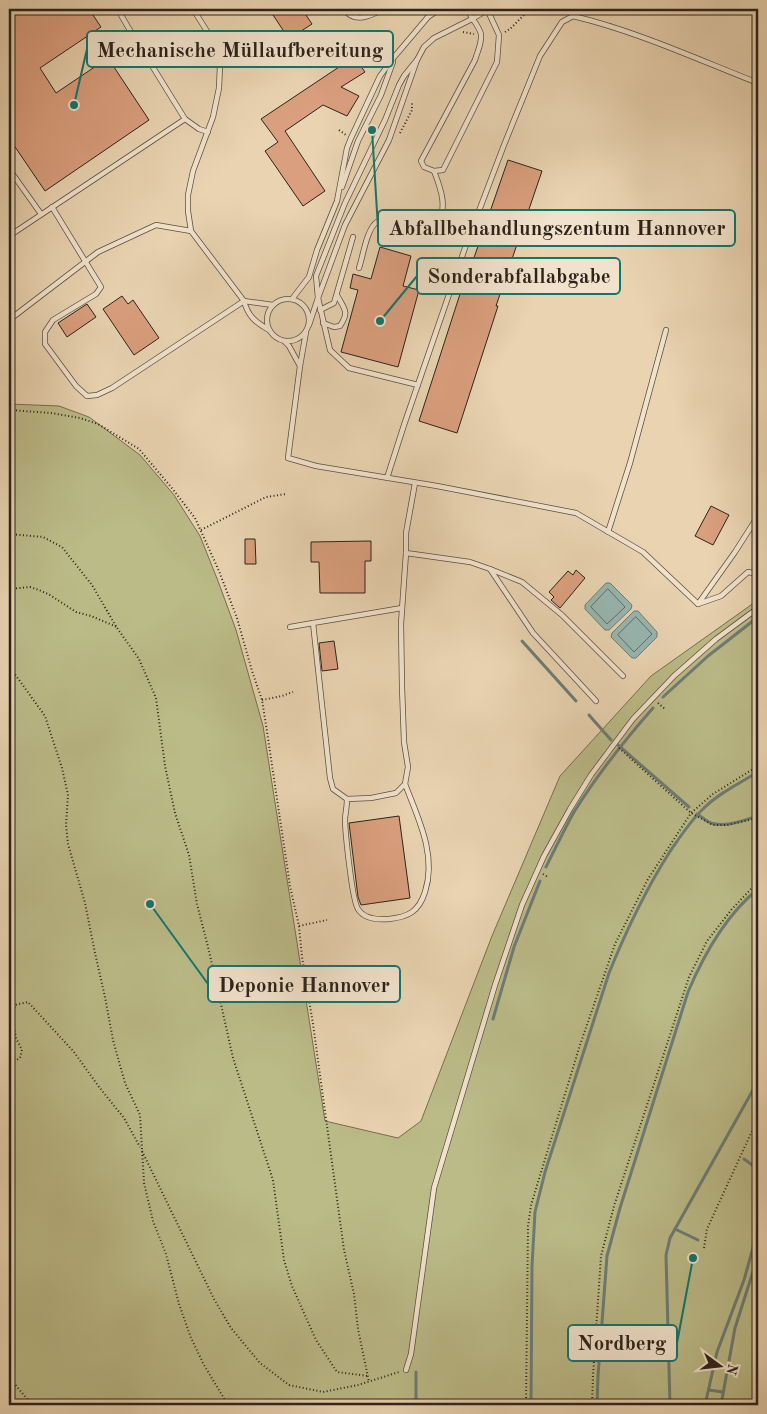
<svg xmlns="http://www.w3.org/2000/svg" width="767" height="1414" font-family="'Old Standard TT',serif">
  <rect width="100%" height="100%" fill="#e9d3b1"/>
  <filter id="stains"><feTurbulence type="fractalNoise" baseFrequency=".004" numOctaves="4"/><feColorMatrix values="0 0 0 0 .2 0 0 0 0 .09 0 0 0 0 .02 0 0 0 .5 -.17"/></filter>
  <radialGradient id="worn" r=".72"><stop offset=".6" stop-color="#630" stop-opacity="0"/><stop offset="1" stop-color="#630" stop-opacity=".3"/></radialGradient>
  <polygon fill="#bb8" stroke="#746f51" points="9,404 59,406 89,417 140,455 174,495 200,536 218,581 236,630 263,726 325,1121 398,1138 421,1121 492,936 560,776 651,676 758,600 758,1405 9,1405"/>
  <g fill="#98b7b1" stroke="#6d7c75">
    <polygon points="606,583 610,583 632,605 631,609 609,630 605,630 585,609 585,605"/>
    <polygon points="634,611 638,611 657,632 657,637 636,658 632,658 611,637 612,633"/>
  </g>
  <g fill="none" stroke-linecap="round" stroke-linejoin="round">
    <g stroke="#626d66" stroke-width="1">
      <polygon points="608,589 625,607 607,624 591,607"/>
      <polygon points="636,617 652,634 634,652 618,635"/>
    </g>
    <g stroke="#6d7c75" stroke-width="3">
      <polyline points="522,641 576,701"/>
      <polyline points="663,697 708,656 758,617"/>
      <polyline points="589,715 611,740"/>
      <polyline points="618,745 689,807"/>
      <path d="M697,814C702,817 706,821 711,823C725,828 744,820 758,816"/>
      <path d="M546,867C555,849 564,830 574,812C597,775 624,741 653,708"/>
      <polyline points="493,1019 514,947 540,881"/>
      <polyline points="744,1159 758,1169"/>
      <polyline points="675,1229 698,1240"/>
      <polyline points="709,1390 723,1392"/>
      <polyline points="416,1405 416,1372"/>
      <path d="M531,1405L532,1266L535,1212L545,1172L609,973C626,931 645,891 669,853C680,837 690,821 704,808C719,793 740,783 758,772"/>
      <path d="M597,1405L598,1376L607,1256L620,1208L688,992C704,954 726,915 758,889"/>
      <polyline points="670,1405 666,1255 670,1238 758,1081"/>
      <polyline points="705,1405 717,1352 744,1280 758,1230"/>
      <polyline points="721,1405 735,1328 758,1256"/>
    </g>
  </g>
  <g fill="#da9f7e" stroke="#2c231a">
    <polygon points="9,9 89,9 101,27 40,68 56,93 108,58 149,120 45,191 9,138"/>
    <polygon points="269,9 302,9 312,24 289,39"/>
    <polygon points="354,57 365,72 341,87 359,96 347,116 323,105 285,131 325,191 303,206 265,151 278,142 261,119"/>
    <polygon points="508,160 542,171 496,306 498,306 457,433 419,421 460,294 461,295"/>
    <polygon points="380,247 411,256 403,286 419,290 398,367 341,352 358,290 350,288 353,274 371,279"/>
    <polygon points="122,296 128,304 133,300 159,338 134,355 103,309"/>
    <polygon points="87,304 96,317 67,337 58,323"/>
    <polygon points="711,506 729,515 713,545 695,536"/>
    <polygon points="245,539 255,539 256,564 245,564"/>
    <polygon points="371,541 371,561 365,561 365,593 320,593 319,562 311,562 311,542"/>
    <polygon points="576,570 585,578 560,608 551,600 554,597 549,592 568,571 573,575"/>
    <polygon points="334,641 338,669 322,671 319,643"/>
    <polygon points="399,816 410,898 361,905 358,897 349,823"/>
  </g>
  <g fill="none" stroke-linecap="round" stroke-linejoin="round">
    <defs>
      <g id="service">
        <path d="M193,9L215,44L220,65L219,88L213,117L193,171L188,195V211L191,231L244,301C248,316 255,322 269,330"/>
        <path d="M344,9C354,24 371,16 383,9"/>
        <path d="M467,9C470,17 481,28 481,35C482,43 477,53 475,60L421,161L424,167L434,171L443,170L497,62L499,35L487,9"/>
        <polyline points="125,11 121,15 128,27 185,119 199,129 208,132"/>
        <polyline points="573,16 578,9"/>
        <polyline points="417,60 404,76 399,85 385,120 345,203 316,276 318,298 330,350 349,368 418,385"/>
        <polyline points="9,169 41,214"/>
        <polyline points="342,187 358,141 381,95 393,62"/>
        <polyline points="52,207 101,287 96,294 53,320 45,332 45,344 76,386 87,396 97,395 112,388 244,301 273,305"/>
        <polyline points="9,236 185,119"/>
        <path d="M359,268C363,256 367,228 377,222C396,211 409,229 428,231C432,231 435,230 437,226C448,208 441,189 434,171"/>
        <circle cx="288" cy="320" r="21"/>
        <polyline points="292,299 309,277 317,250 337,201 347,148 351,138 380,76 395,56 428,17 440,9"/>
        <polyline points="320,310 334,303 353,237"/>
        <polyline points="9,320 98,252 156,225 191,231"/>
        <path d="M323,323L334,327L340,326C350,311 344,309 337,295"/>
        <polyline points="309,325 318,298 345,225 389,140 417,60 424,47 434,38 472,19 489,9"/>
        <polyline points="306,332 300,366 288,458 316,466 437,486 576,513 643,552 698,604 721,596 748,572 758,574"/>
        <polyline points="285,342 289,346 300,366"/>
        <path d="M387,478L404,425L466,245L504,145L540,56L562,22L573,16C636,31 697,59 758,83"/>
        <polyline points="415,483 406,533 406,553 470,562 490,569 533,633 596,701"/>
        <polyline points="608,532 630,463 666,330"/>
        <polyline points="490,569 522,582 562,615 623,676"/>
        <polyline points="698,604 735,552 758,516"/>
        <polyline points="313,623 402,608"/>
        <polyline points="290,627 313,623 330,778 333,789 347,799 371,798 396,793 405,784 408,767 404,742 402,687 401,624 406,553"/>
        <path d="M347,799C347,805 346,811 345,818C345,831 352,900 358,909C364,919 377,920 389,919C409,917 419,911 425,892C437,855 418,818 405,784"/>
        <polyline points="406,1370 411,1354 434,1188 495,985 522,905 544,856 570,809 591,775 633,719 674,676 716,639 758,608"/>
      </g>
    </defs>
    <use href="#service" stroke="#5b4f40" stroke-width="6"/>
    <g stroke="#2c231a" stroke-width="2" stroke-dasharray="1 2.5" stroke-linecap="butt">
      <polyline points="463,32 474,34"/>
      <polyline points="505,32 510,29 530,9"/>
      <polyline points="339,130 346,135"/>
      <polyline points="400,133 412,110 412,101"/>
      <polyline points="9,410 51,413 80,418 98,424 139,449 171,487 195,518 219,571 237,618 252,671 262,700 266,725 290,886 299,926 302,957 313,1024 344,1250 354,1294 358,1329 369,1382"/>
      <polyline points="201,530 266,497 286,494"/>
      <polyline points="9,534 43,537 62,547 92,585 117,628 139,659 156,698 165,766 175,813 189,855 197,904 209,951 233,1058 273,1180 284,1260 292,1286 316,1340 337,1372 368,1376"/>
      <polyline points="9,589 30,587 39,590 50,595 76,612 91,616 117,627"/>
      <polyline points="9,666 45,716 62,768 68,795 66,825 68,844 85,903 95,953 105,997 113,1040 125,1083 140,1115 144,1183 153,1221 166,1254 179,1304 191,1338 204,1365 228,1405"/>
      <polyline points="262,700 282,696 293,692"/>
      <polyline points="658,703 665,709"/>
      <polyline points="619,748 691,813 713,825 727,825 758,818"/>
      <polyline points="543,874 548,877"/>
      <polyline points="299,926 327,920"/>
      <polyline points="11,1063 20,1058 22,1050 16,1038 12,1019 15,1005 28,1002 74,1052 99,1087 124,1118 140,1147"/>
      <polyline points="142,1151 214,1299 231,1328 260,1363 289,1385 323,1392 358,1385 399,1372"/>
      <polyline points="704,1248 707,1229 758,1118"/>
      <polyline points="9,1377 32,1405"/>
      <polyline points="526,1405 528,1226 531,1205 580,1045 615,944 648,879 691,813 713,794 758,766"/>
      <polyline points="592,1405 593,1376 601,1256 614,1206 689,977 707,941 732,909 751,889 758,883"/>
    </g>
    <use href="#service" stroke="#f1e2cc" stroke-width="4.5"/>
  </g>
  <path fill="none" stroke="#0f766e" stroke-width="2" d="M74 105L87 49M372 130L378 228M380 321L417 276M150 904L208 984M693 1258L677 1343"/>
  <g fill="#0f766e" stroke="#f1e2cc" stroke-width="2">
    <circle cx="74" cy="105" r="5"/>
    <circle cx="372" cy="130" r="5"/>
    <circle cx="380" cy="321" r="5"/>
    <circle cx="150" cy="904" r="5"/>
    <circle cx="693" cy="1258" r="5"/>
  </g>
  <g fill="#f1e2cc" stroke="#0f766e" stroke-width="2">
    <rect x="87" y="31" width="306" height="36" rx="5"/>
    <rect x="378" y="210" width="357" height="36" rx="5"/>
    <rect x="417" y="258" width="203" height="36" rx="5"/>
    <rect x="208" y="966" width="192" height="36" rx="5"/>
    <rect x="568" y="1325" width="109" height="36" rx="5"/>
  </g>
  <g font-size="21" text-anchor="middle" font-weight="bold" fill="#2c231a">
    <text x="240" y="57">Mechanische Müllaufbereitung</text>
    <text x="557" y="235">Abfallbehandlungszentum Hannover</text>
    <text x="519" y="283">Sonderabfallabgabe</text>
    <text x="304" y="992">Deponie Hannover</text>
    <text x="622" y="1350">Nordberg</text>
  </g>
  <rect width="767" height="1414" fill="none" stroke="#e9d3b1" stroke-width="30"/>
  <rect x="10" y="10" width="747" height="1394" fill="none" stroke="#2c231a" stroke-width="2.5"/>
  <rect x="15" y="15" width="737" height="1384" fill="none" stroke="#2c231a"/>
  <g transform="translate(720 1366) rotate(105)" stroke="#f1e2cc" stroke-width="4" paint-order="stroke">
  <path d="M0-4L9 19L0 12L-9 19Z" fill="#2c231a"/>
  <text y="-8" font-size="14" font-weight="bold" text-anchor="middle" fill="#2c231a">N</text>
  </g>
  <rect width="100%" height="100%" filter="url(#stains)"/>
  <rect width="100%" height="100%" fill="url(#worn)"/>
</svg>
